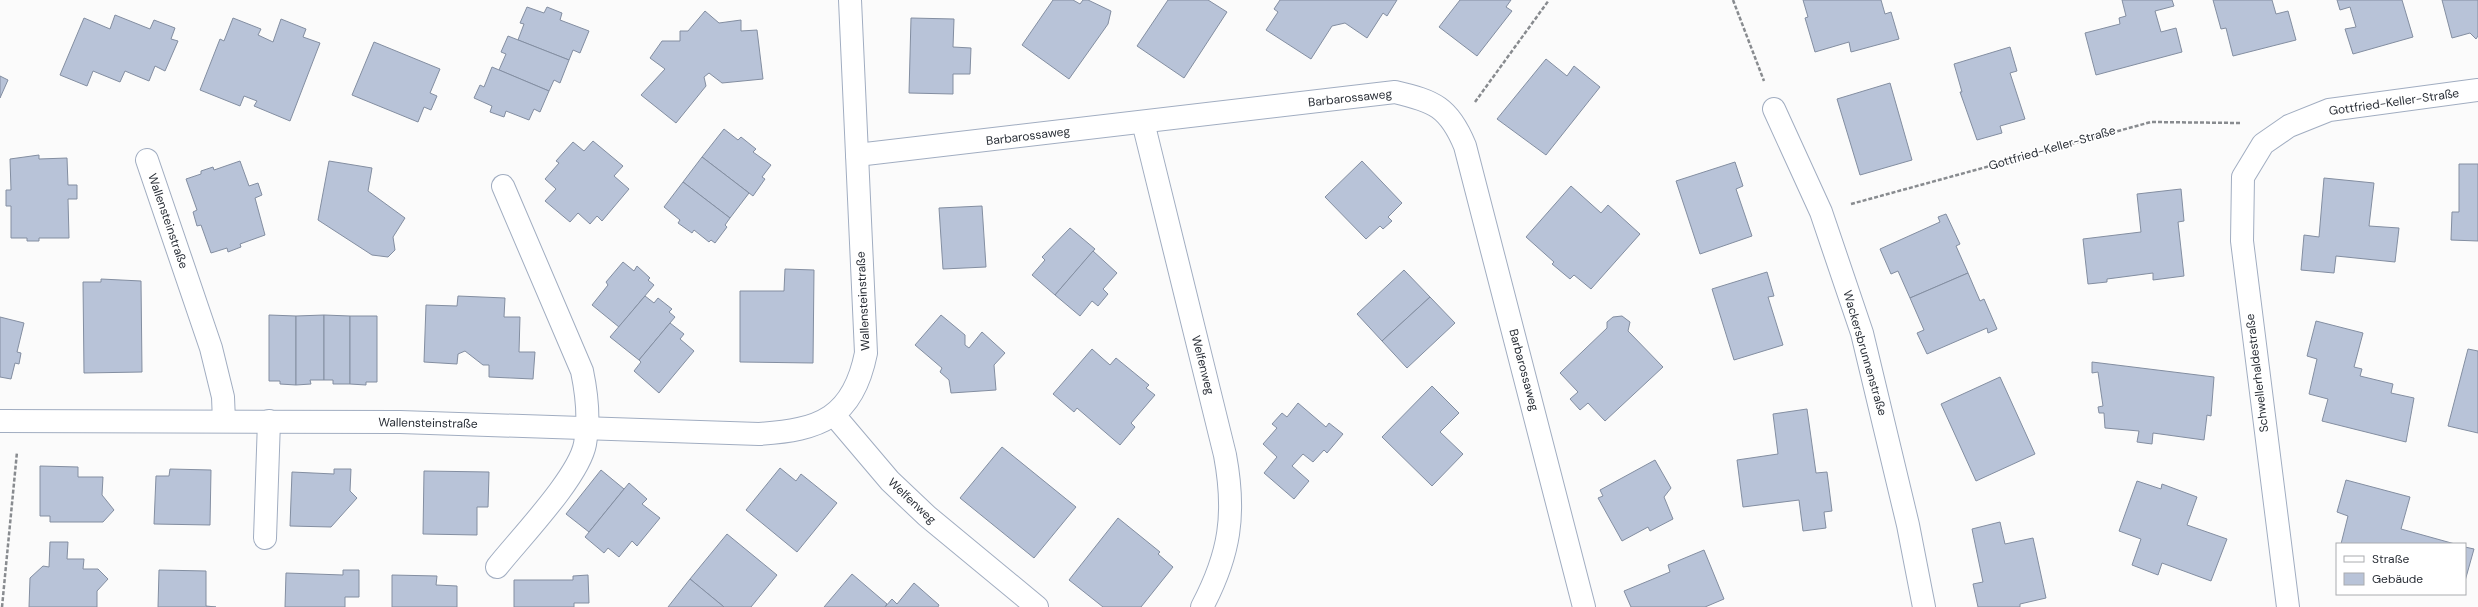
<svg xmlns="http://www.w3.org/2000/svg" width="2478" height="607" font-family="'DM Sans',sans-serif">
  <rect width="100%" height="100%" fill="#fbfbfb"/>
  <g fill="#b8c3d8" stroke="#838ea1">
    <polygon points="1053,0 1073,0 1080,4 1083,0 1088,0 1111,11 1108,24 1069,79 1022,45"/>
    <polygon points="1168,0 1208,0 1227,12 1184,78 1137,46"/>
    <polygon points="1280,0 1397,0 1387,16 1383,13 1367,38 1345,23 1332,26 1311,59 1266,30 1278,12 1274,9"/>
    <polygon points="1460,0 1511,0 1506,7 1512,11 1477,56 1439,27"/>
    <polygon points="1803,0 1881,0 1885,14 1891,12 1899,39 1851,52 1849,42 1815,52 1805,18 1808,17"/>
    <polygon points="2122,0 2172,0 2174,6 2155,11 2161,32 2176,28 2182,52 2096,75 2085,33 2120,24 2119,18 2126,16"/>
    <polygon points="2213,0 2272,0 2276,14 2288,11 2296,40 2233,56 2226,28 2221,29"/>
    <polygon points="2337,0 2402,0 2413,37 2353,54 2345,29 2356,27 2350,7 2340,10"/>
    <polygon points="2442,0 2478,0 2478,36 2476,39 2470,33 2452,38"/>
    <polygon points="527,7 544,13 547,7 562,13 560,20 589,31 580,53 573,50 569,60 518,40 524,24 520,23"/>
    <polygon points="705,11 719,23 741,20 741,31 757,30 763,79 722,83 709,73 704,77 706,86 676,123 641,95 665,69 650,58 662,41 680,41 680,31 688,31"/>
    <polygon points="115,15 150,29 154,20 175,28 171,39 178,41 165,71 155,66 149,81 125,71 120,82 93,71 87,86 60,75 84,18 110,29"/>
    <polygon points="233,18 261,29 258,35 273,42 281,19 306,29 303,37 320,43 290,121 254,106 257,101 244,96 240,106 200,90 220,39 224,41"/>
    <polygon points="911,18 954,19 953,47 971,48 970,74 953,74 953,94 909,93"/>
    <polygon points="508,36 569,60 560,83 554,80 549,91 499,70 506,54 501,52"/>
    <polygon points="374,42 440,69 430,93 437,96 431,110 424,107 418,122 352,95"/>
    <polygon points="2010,47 2017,71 2010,73 2025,119 2000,126 2002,133 1977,140 1960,92 1962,92 1954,64"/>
    <polygon points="1546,59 1567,76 1574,66 1600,87 1546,155 1497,119"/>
    <polygon points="492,67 549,91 540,112 534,109 529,120 506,111 504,117 490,112 492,106 474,98 480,85 484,87"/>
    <polygon points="0,76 8,80 0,98"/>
    <polygon points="1890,83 1912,160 1860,175 1837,99"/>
    <polygon points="724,129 738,140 741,137 756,149 753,152 771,165 762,177 765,179 753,196 702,157"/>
    <polygon points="593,141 623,166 614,176 629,189 602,221 597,216 590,224 578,213 570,222 545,201 556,189 545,179 559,163 556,161 573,142 584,151"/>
    <polygon points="39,155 39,159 67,158 68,185 77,185 77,199 68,199 69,238 39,238 39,241 27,241 27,238 11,238 11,206 6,206 6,190 11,190 10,159"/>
    <polygon points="702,157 749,193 730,218 683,182"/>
    <polygon points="240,161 249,186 258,183 262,195 255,198 265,235 240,244 241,247 228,252 227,248 211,253 201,225 197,226 193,212 197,210 186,179 201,174 201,171 213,167 214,170"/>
    <polygon points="329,161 372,168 368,191 405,218 393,237 395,250 388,257 372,255 318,220"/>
    <polygon points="1362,161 1402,203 1388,217 1392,221 1383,229 1380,226 1366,239 1325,197"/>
    <polygon points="1735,162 1743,186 1736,189 1752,236 1700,254 1676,181"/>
    <polygon points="2459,164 2478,164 2478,241 2451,240 2452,212 2459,212"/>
    <polygon points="2324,178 2374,183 2369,226 2399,228 2395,262 2336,256 2334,273 2301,270 2304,235 2319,237"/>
    <polygon points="683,182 730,218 725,225 727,227 715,243 711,240 709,242 694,230 692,233 678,223 680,220 664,207"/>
    <polygon points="1571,186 1601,213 1608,205 1640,234 1591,289 1574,275 1570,279 1552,264 1554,262 1526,237"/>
    <polygon points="2181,189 2184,221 2178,222 2184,276 2153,280 2153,273 2107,279 2107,282 2088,284 2083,239 2141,232 2137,194"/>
    <polygon points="982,206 986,267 943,269 939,208"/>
    <polygon points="1946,214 1960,244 1956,246 1968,273 1910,298 1898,271 1891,274 1880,249 1940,222 1938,217"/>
    <polygon points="1070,228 1095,249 1055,295 1032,275 1045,260 1042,257"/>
    <polygon points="1093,251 1117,273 1103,289 1108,294 1098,306 1092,301 1080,316 1055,295"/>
    <polygon points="623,262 634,271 637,266 650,278 648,280 654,285 619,327 592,305 608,285 606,282"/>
    <polygon points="785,269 814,270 813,363 740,362 740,291 784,291"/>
    <polygon points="1404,270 1430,297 1382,341 1357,314"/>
    <polygon points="1767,272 1774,296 1768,297 1783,345 1734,360 1712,289"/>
    <polygon points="1968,273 1980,301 1984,299 1997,329 1988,333 1987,328 1927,354 1917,333 1924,330 1910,298"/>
    <polygon points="101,279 141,281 142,372 84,373 83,282 101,282"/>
    <polygon points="458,296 505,298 504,317 520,317 519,352 535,352 533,379 489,377 489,365 483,365 465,351 458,354 457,364 424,362 426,305 457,306"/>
    <polygon points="645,296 654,303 658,298 672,309 669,312 675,317 639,360 610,337"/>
    <polygon points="1430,297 1455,323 1407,368 1382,341"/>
    <polygon points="269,315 296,316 296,385 280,384 280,381 269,381"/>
    <polygon points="324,315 324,380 310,380 311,384 296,385 296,316"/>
    <polygon points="324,315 350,316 350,384 333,384 333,380 324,380"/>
    <polygon points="941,315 965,335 965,345 969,348 982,332 1005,353 994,365 996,390 951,393 949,380 940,372 942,368 915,345"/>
    <polygon points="350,316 377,316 377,382 366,382 366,385 350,384"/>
    <polygon points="1622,316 1630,322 1628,331 1663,367 1605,421 1588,403 1580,410 1570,399 1578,392 1560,373 1607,328 1607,322 1613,317"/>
    <polygon points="0,317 24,323 17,352 21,353 19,364 15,363 11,379 0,377"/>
    <polygon points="2316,321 2363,333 2354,367 2362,369 2360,376 2393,384 2391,393 2414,398 2406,442 2322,421 2328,399 2309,394 2317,359 2307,356"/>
    <polygon points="670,323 684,334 680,339 694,351 659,393 634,371 641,362 639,360"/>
    <polygon points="1092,349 1110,365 1116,358 1149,385 1146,388 1155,395 1131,423 1135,427 1120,445 1077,408 1074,412 1053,394"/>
    <polygon points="2468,349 2478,351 2478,433 2448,426"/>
    <polygon points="2092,362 2214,377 2211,416 2207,415 2204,440 2153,433 2152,444 2137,442 2139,431 2105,428 2104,413 2099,413 2098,407 2103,406 2098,372 2092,373"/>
    <polygon points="2000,377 2035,454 1976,481 1941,404"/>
    <polygon points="1432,386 1459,413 1440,432 1463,454 1432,486 1382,437"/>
    <polygon points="1298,403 1326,427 1329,423 1343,434 1327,453 1324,450 1313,462 1303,454 1292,466 1309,481 1294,499 1264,473 1277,457 1263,444 1277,428 1272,424 1282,413 1287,417"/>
    <polygon points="1807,409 1816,473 1827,472 1832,511 1824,512 1826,528 1803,531 1799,500 1743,507 1737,460 1778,454 1773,414"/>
    <polygon points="1002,447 1076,507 1034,558 960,498"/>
    <polygon points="1655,460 1671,488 1664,497 1673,519 1650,531 1648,527 1622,541 1598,498 1603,496 1600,490"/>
    <polygon points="40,466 78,467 78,477 103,477 102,495 114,510 103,522 50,522 50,516 40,516"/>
    <polygon points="780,468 796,481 801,474 837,503 797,552 746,510"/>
    <polygon points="170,469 211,470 210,525 154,524 156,476 169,476"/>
    <polygon points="334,469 351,469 350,491 357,498 331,527 290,526 292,472 334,474"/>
    <polygon points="601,470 624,489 589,532 566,514"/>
    <polygon points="424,471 489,472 488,507 477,507 477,535 423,534"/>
    <polygon points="2346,480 2410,497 2401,529 2455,544 2341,544 2348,516 2337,512"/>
    <polygon points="2137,481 2161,489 2162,484 2197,497 2187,525 2227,539 2211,581 2162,563 2158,575 2132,565 2141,539 2119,531"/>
    <polygon points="629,483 647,499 642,504 660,518 637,546 632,541 619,557 608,548 604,553 585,537"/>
    <polygon points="1118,518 1160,552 1158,554 1173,567 1141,607 1103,607 1069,580"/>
    <polygon points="2000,522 2005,544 2033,538 2046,598 2020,604 2020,607 1978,607 1973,584 1983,582 1972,529"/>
    <polygon points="727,534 777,575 751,607 724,607 690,579"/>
    <polygon points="50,542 68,542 67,559 84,559 83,569 98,569 108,579 97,591 97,607 29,607 30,578 43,566 49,567"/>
    <polygon points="2465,547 2474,549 2465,581"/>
    <polygon points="1704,550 1724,599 1705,607 1631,607 1624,591 1670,572 1668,565"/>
    <polygon points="159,570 206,571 206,606 216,607 158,607"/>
    <polygon points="343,570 359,570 359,597 345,597 345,607 285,607 286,573 343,575"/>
    <polygon points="852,574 887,604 885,607 824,607"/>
    <polygon points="392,575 437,576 436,585 457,586 457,607 392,607"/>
    <polygon points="588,575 589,603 574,603 574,607 514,607 514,580 573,580 573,576"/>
    <polygon points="690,579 724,607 668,607"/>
    <polygon points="914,583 939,605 938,607 885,607 892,599 897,604"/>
  </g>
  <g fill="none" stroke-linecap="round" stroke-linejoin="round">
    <defs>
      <g id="minor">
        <polyline points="1774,109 1821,212 1862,333 1908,525 1924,607"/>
        <path d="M1143,122L1225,455C1236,514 1230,554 1202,607"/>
        <path d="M857,155L1395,92C1434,101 1449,107 1465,146L1584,607"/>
        <polyline points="147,160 211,348 223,397 224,421"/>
        <polyline points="834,415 890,481 927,516 1037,607"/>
        <path d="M0,421L400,422L759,434C820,430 853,418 866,353L850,0"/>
        <polyline points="265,538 269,421"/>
        <path d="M497,567C520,538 579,477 585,444C590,419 587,395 582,371L503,186"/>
        <polyline points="2288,607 2242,241 2243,177 2263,144 2289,126 2329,110 2478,90"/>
      </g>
    </defs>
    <use href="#minor" stroke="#a1adc1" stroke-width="24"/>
    <g stroke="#888b8f" stroke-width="2.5" stroke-dasharray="4 2" stroke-linecap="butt">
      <polyline points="1733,0 1764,81"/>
      <polyline points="1475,102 1549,0"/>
      <polyline points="1851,204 2151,122 2240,123"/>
      <polyline points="2,607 17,452"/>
    </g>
    <use href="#minor" stroke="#fff" stroke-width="22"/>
  </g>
  <g text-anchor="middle" stroke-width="3" stroke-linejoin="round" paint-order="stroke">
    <g font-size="12" fill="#2a2f37" stroke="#fff">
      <text transform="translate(1350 98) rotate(-6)" y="4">Barbarossaweg</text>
      <text transform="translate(2394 102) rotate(-8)" y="4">Gottfried-Keller-Straße</text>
      <text transform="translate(1028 136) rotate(-7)" y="4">Barbarossaweg</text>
      <text transform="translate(2052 148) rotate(-16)" y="4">Gottfried-Keller-Straße</text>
      <text transform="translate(168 221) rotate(71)" y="4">Wallensteinstraße</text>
      <text transform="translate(863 301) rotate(-93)" y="4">Wallensteinstraße</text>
      <text transform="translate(1865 353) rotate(74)" y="4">Wackersbrunnenstraße</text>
      <text transform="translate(1203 365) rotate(76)" y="4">Welfenweg</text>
      <text transform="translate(1524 370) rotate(75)" y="4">Barbarossaweg</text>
      <text transform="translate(2257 373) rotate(-97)" y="4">Schwellerhaldestraße</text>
      <text transform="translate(428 423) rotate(1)" y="4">Wallensteinstraße</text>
      <text transform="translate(912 501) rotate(43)" y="4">Welfenweg</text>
    </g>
  </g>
  <rect x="2336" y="543" width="130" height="52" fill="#ffffff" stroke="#aaacaf"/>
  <rect x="2344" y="556" width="20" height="6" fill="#ffffff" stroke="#aaacaf"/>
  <text x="2372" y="563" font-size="12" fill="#2a2f37">Straße</text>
  <rect x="2344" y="573" width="20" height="12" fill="#b8c3d8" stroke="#aaacaf"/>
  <text x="2372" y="583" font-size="12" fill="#2a2f37">Gebäude</text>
</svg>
